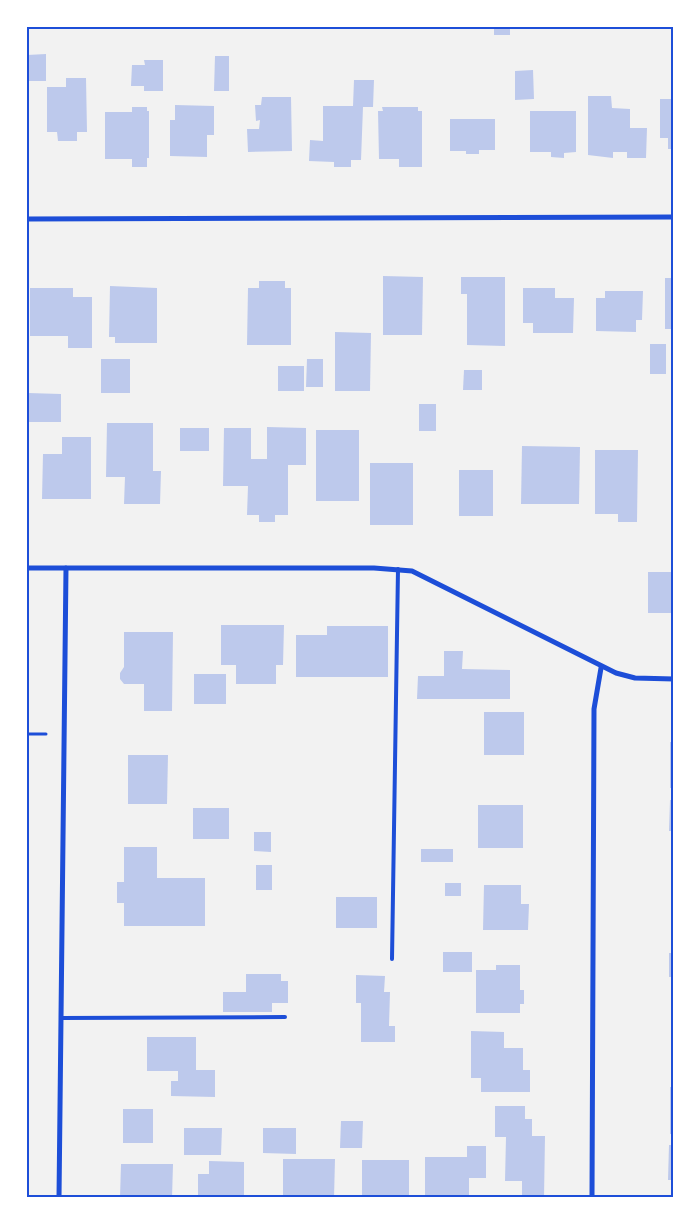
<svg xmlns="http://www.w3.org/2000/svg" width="700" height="1224" font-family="'DejaVu Sans',sans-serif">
  <rect width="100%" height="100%" fill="#f2f2f2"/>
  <g fill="#bdc9ec">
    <rect x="494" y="26" width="16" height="9"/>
    <polygon points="46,54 46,81 28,81 27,55"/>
    <polygon points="215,56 229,56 229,91 214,91"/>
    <polygon points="144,60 163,60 163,91 144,91 144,86 131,86 132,65 145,65"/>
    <polygon points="533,70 534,99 515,100 515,71"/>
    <polygon points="66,78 86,78 87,132 77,132 77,141 58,141 57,132 47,132 47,87 66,87"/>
    <polygon points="354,80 374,80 373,107 363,107 361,160 351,160 351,167 334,167 334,162 309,161 310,140 323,141 323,106 353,106"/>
    <polygon points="588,96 611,96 612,108 630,109 630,128 647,128 646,158 627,158 627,152 613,152 613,158 588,155"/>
    <polygon points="262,97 291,97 292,151 248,152 247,129 259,129 260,120 256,121 255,105 261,105"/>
    <polygon points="660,99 674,99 674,149 668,149 668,138 660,138"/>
    <polygon points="175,105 214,106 214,135 207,135 207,157 170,156 170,120 175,120"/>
    <polygon points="132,107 147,107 147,111 149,111 149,158 147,158 147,167 132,167 132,159 105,159 105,112 132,112"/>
    <polygon points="382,107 418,107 418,111 422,111 422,167 399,167 399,159 379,159 378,111 383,111"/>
    <polygon points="530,111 576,111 576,152 564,153 564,158 551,157 551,152 530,152"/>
    <polygon points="450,119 495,119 495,150 479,150 479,154 466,154 466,151 450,151"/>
    <polygon points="383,276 423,277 422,335 383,335"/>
    <polygon points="461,277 505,277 505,346 467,345 467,294 461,294"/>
    <rect x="665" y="278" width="9" height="51"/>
    <polygon points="259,281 285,281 285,288 291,288 291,345 247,345 248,288 259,288"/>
    <polygon points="110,286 157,288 157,343 115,343 115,337 109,337"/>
    <polygon points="30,288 73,288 73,297 92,297 92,348 68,348 68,336 30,336"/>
    <polygon points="523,288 555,288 555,298 574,298 573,333 533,333 533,323 523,323"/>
    <polygon points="605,291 643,291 642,320 636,320 636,332 596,331 596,298 605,298"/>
    <polygon points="335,332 371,333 370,391 335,391"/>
    <rect x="650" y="344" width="16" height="30"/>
    <rect x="101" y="359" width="29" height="34"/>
    <polygon points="307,359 323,359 323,387 306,387"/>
    <rect x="278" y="366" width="26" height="25"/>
    <polygon points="464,370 482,370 482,390 463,390"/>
    <polygon points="28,393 61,394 61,422 28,422"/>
    <rect x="419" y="404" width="17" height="27"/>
    <polygon points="107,423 153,423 153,471 161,471 160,504 124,504 125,477 106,477"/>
    <polygon points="267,427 306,428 306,465 288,465 288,515 275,515 275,522 259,522 259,515 247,515 248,486 223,486 224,428 251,428 251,459 267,459"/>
    <rect x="180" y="428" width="29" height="23"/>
    <rect x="316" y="430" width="43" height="71"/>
    <polygon points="62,437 91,437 91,499 42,499 43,454 62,454"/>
    <polygon points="522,446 580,447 579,504 521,504"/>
    <polygon points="595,450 638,450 637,522 618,522 618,514 595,514"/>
    <rect x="370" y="463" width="43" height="62"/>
    <rect x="459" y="470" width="34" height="46"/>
    <rect x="648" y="572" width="26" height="41"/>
    <polygon points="221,625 284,625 283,665 276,665 276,684 236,684 236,665 221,665"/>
    <polygon points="327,626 388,626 388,677 296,677 296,635 327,635"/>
    <polygon points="124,632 173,632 172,711 144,711 144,684 124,684 120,679 120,673 124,667"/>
    <polygon points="444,651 463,651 462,669 510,670 510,699 417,699 418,676 444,676"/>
    <rect x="194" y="674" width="32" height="30"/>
    <rect x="484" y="712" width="40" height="43"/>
    <rect x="670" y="742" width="4" height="46"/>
    <polygon points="128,755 168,755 167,804 128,804"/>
    <polygon points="670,800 674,800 674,853 671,853 672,831 669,831"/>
    <rect x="478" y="805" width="45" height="43"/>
    <rect x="193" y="808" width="36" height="31"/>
    <polygon points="254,832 271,832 271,852 254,851"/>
    <polygon points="124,847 157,847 157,878 205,878 205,926 124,926 124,903 117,903 117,882 124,882"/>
    <rect x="421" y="849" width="32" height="13"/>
    <rect x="256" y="865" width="16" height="25"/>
    <rect x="445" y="883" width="16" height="13"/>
    <polygon points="484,885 521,885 521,904 529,904 528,930 483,930"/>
    <rect x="336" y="897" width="41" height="31"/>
    <rect x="443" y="952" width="29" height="20"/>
    <rect x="669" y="953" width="5" height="24"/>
    <polygon points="496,965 520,965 520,990 524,990 524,1004 520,1004 520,1013 476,1013 476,970 496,970"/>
    <polygon points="246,974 281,974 281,981 288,981 288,1003 272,1003 272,1012 223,1012 223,992 246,992"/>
    <polygon points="356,975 385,976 384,992 390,992 389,1026 395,1026 395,1042 361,1042 361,1003 356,1003"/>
    <rect x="671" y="1024" width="3" height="36"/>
    <polygon points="471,1031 504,1032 504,1048 523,1048 523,1070 530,1070 530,1092 481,1092 481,1078 471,1078"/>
    <polygon points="147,1037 196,1037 196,1070 215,1070 215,1097 171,1096 171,1081 178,1081 178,1071 147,1071"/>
    <rect x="670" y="1087" width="4" height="47"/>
    <polygon points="495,1106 525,1106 525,1119 532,1119 532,1136 545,1136 544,1198 522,1198 522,1181 505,1181 506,1137 495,1137"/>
    <rect x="123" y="1109" width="30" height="34"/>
    <polygon points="341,1121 363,1121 362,1148 340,1148"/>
    <polygon points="184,1128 222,1128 221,1155 184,1155"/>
    <polygon points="263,1128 296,1128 296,1154 263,1153"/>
    <polygon points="669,1145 674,1145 674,1180 668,1180"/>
    <polygon points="467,1146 486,1146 486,1178 469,1178 469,1198 425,1198 425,1157 467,1157"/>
    <polygon points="283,1159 335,1159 334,1198 283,1198"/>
    <rect x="362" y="1160" width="47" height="38"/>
    <polygon points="209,1161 244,1162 244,1198 198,1198 198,1174 209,1174"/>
    <polygon points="121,1164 173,1164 172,1198 120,1198"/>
  </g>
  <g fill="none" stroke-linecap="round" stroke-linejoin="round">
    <polyline stroke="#1d4ed8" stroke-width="3" points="26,734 46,734"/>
    <g stroke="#1d4ed8" stroke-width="4">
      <polyline points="392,959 398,569"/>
      <polyline points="61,1018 285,1017"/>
    </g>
    <g stroke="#1d4ed8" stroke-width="5">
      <polyline points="26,219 674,217"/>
      <polyline points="26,568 374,568 412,571 616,673 635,678 674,679"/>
      <polyline points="59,1198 66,568"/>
      <polyline points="592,1198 594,709 601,668"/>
    </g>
  </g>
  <rect width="700" height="1224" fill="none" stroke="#ffffff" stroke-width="55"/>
  <rect x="28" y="28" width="644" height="1168" fill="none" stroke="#1d4ed8" stroke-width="2"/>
</svg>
